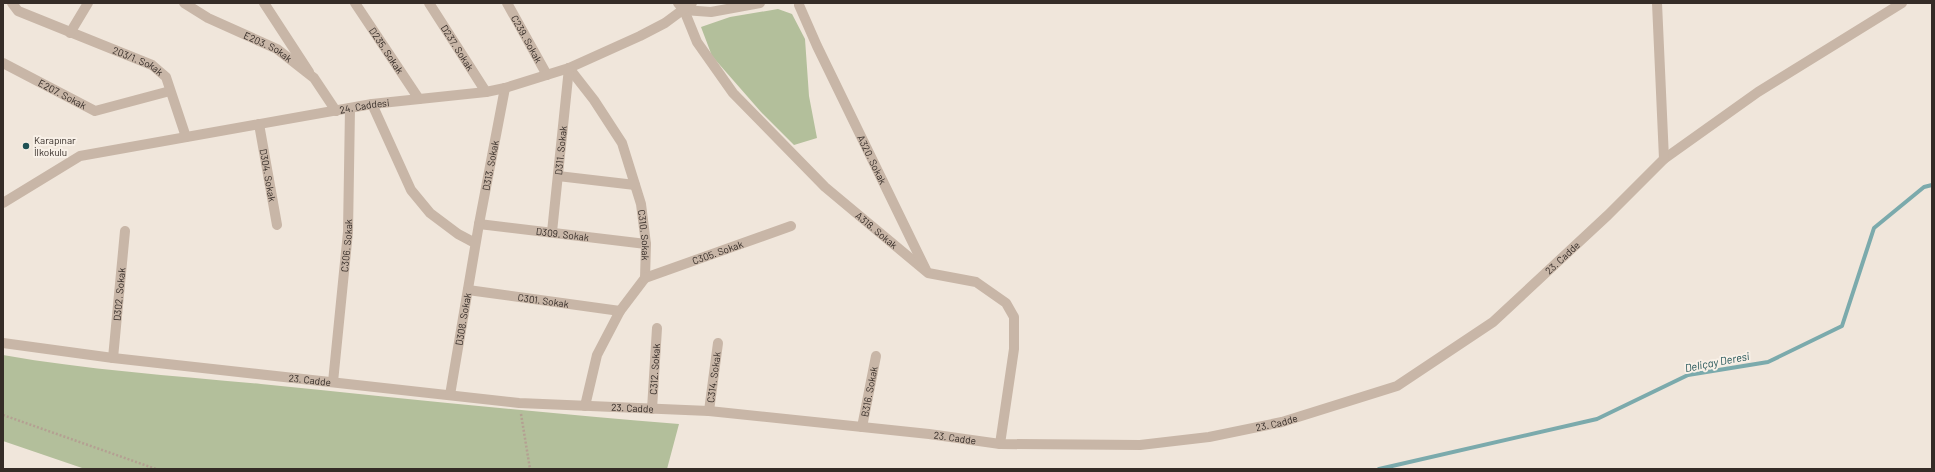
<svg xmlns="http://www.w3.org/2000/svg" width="1935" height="472" font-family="Barlow,sans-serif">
  <rect width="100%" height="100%" fill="#f0e6db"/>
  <g fill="#b3bf9b">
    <polygon points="778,9 792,14 805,39 809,96 817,138 794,145 761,112 712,56 701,27 730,17"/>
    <path d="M3,355C88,370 175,376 261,384C400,398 539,413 679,424L667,469H85L3,441Z"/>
  </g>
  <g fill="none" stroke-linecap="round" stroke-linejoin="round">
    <polyline stroke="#7baaac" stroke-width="4" points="1379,469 1597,419 1688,375 1768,362 1842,326 1874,228 1924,187 1932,185"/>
    <g stroke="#b4a092" stroke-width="2.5" stroke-dasharray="2 2" stroke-linecap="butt">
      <polyline points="521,414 530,469"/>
      <polyline points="3,415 156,469"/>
    </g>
    <g stroke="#c8b6a7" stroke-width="10">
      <path id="s1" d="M12,3L18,11L152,65L166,77L186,137"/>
      <path id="s2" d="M184,3L208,18L277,49L314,78L336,111"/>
      <polyline points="264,3 309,72"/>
      <path id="s3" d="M355,3L419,99"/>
      <path id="s4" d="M429,3L486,92"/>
      <path id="s5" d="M507,3L547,75"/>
      <path id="s6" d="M678,3L684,10L697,42L733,93L825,187L928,273L976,282L1006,303L1014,317V349L1000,444"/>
      <path id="s7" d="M799,5L817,46L926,270"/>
      <polyline points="684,10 711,12 760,3"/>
      <polyline points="70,33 88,3"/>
      <path id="s8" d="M3,63L95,111L170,91"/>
      <path id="s9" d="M569,68L594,100L622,143L641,204L646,244L645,278L620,311L597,355L585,406"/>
      <polyline points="372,104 411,190 430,213 458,234 475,243"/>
      <path id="s10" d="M259,124L277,225"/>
      <polyline points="1664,159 1758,92 1902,3"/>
      <polyline points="558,176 635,185"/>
      <path id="s11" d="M479,224L646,244"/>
      <path id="s12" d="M552,232L569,68"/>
      <path id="s13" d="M645,278L791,226"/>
      <path id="s14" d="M468,290L620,311"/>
      <path id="s15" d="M3,343L113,358L519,403L709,411L929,434L1000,444L1140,445L1209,437L1282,422L1397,386L1493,322L1608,215L1664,159L1657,3"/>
      <path id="s16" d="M113,358L125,231"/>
      <path id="s17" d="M333,382L348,232L350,108"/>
      <path id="s18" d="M450,395L479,224L505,88"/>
      <path id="s19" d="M652,409L657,328"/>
      <path id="s20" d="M709,411L718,343"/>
      <path id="s21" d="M862,427L876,356"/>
    </g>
    <path stroke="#c8b6a7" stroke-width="10" id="s22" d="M3,203L80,156L372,104L486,92L505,88L569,68L640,36L665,23L692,3"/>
  </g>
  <circle fill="#1f5154" stroke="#f8f0e7" stroke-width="1.5" cx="26" cy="146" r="4"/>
  <g text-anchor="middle" stroke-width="4" stroke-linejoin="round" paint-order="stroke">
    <g font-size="10" fill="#352c27" stroke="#f8f0e7">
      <text dy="4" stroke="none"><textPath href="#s5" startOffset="41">C239. Sokak</textPath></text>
      <text dy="4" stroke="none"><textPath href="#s2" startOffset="95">E203. Sokak</textPath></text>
      <text dy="4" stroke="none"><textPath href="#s4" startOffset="53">D237. Sokak</textPath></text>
      <text dy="4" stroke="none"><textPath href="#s3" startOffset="57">D235. Sokak</textPath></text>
      <text dy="4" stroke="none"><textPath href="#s1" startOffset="140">203/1. Sokak</textPath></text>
      <text dy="4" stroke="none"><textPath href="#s8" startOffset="67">E207. Sokak</textPath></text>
      <text dy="4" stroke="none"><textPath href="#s22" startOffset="379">24. Caddesi</textPath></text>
      <text dy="4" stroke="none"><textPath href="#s12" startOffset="82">D311. Sokak</textPath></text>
      <text dy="4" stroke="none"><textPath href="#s7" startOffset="171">A320. Sokak</textPath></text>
      <text dy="4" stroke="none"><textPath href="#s18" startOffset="233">D313. Sokak</textPath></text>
      <text dy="4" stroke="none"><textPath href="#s10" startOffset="52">D304. Sokak</textPath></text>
      <text dy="4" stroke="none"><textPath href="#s6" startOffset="305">A318. Sokak</textPath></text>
      <text dy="4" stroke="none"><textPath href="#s11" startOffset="84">D309. Sokak</textPath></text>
      <text dy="4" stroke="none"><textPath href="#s9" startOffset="187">C310. Sokak</textPath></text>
      <text dy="4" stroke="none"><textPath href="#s17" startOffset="137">C306. Sokak</textPath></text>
      <text dy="4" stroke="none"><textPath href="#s13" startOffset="77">C305. Sokak</textPath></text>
      <text dy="4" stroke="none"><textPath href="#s15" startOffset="1617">23. Cadde</textPath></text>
      <text dy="4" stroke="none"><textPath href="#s16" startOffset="64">D302. Sokak</textPath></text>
      <text dy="4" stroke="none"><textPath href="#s14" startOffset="76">C301. Sokak</textPath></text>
      <text dy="4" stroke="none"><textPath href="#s18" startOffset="77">D308. Sokak</textPath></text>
      <text dy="4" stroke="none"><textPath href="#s19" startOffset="40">C312. Sokak</textPath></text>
      <text dy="4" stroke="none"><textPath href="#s20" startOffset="34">C314. Sokak</textPath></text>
      <text dy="4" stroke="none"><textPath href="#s15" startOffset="309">23. Cadde</textPath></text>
      <text dy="4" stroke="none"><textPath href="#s21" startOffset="36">B316. Sokak</textPath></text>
      <text dy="4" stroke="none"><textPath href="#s15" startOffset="633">23. Cadde</textPath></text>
      <text dy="4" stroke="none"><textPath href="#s15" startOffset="1281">23. Cadde</textPath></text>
      <text dy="4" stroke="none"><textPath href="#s15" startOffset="957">23. Cadde</textPath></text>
    </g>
    <g font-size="10" fill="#352c27" stroke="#f8f0e7" text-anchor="start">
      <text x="34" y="144">Karapınar<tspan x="34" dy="12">İlkokulu</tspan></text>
    </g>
    <g font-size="11" font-style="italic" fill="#1f5154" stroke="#f8f0e7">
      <text transform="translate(1717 362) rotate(-11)" y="4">Deliçay Deresi</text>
    </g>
  </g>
  <rect width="1935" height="472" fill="none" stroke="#352c27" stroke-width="8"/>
</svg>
